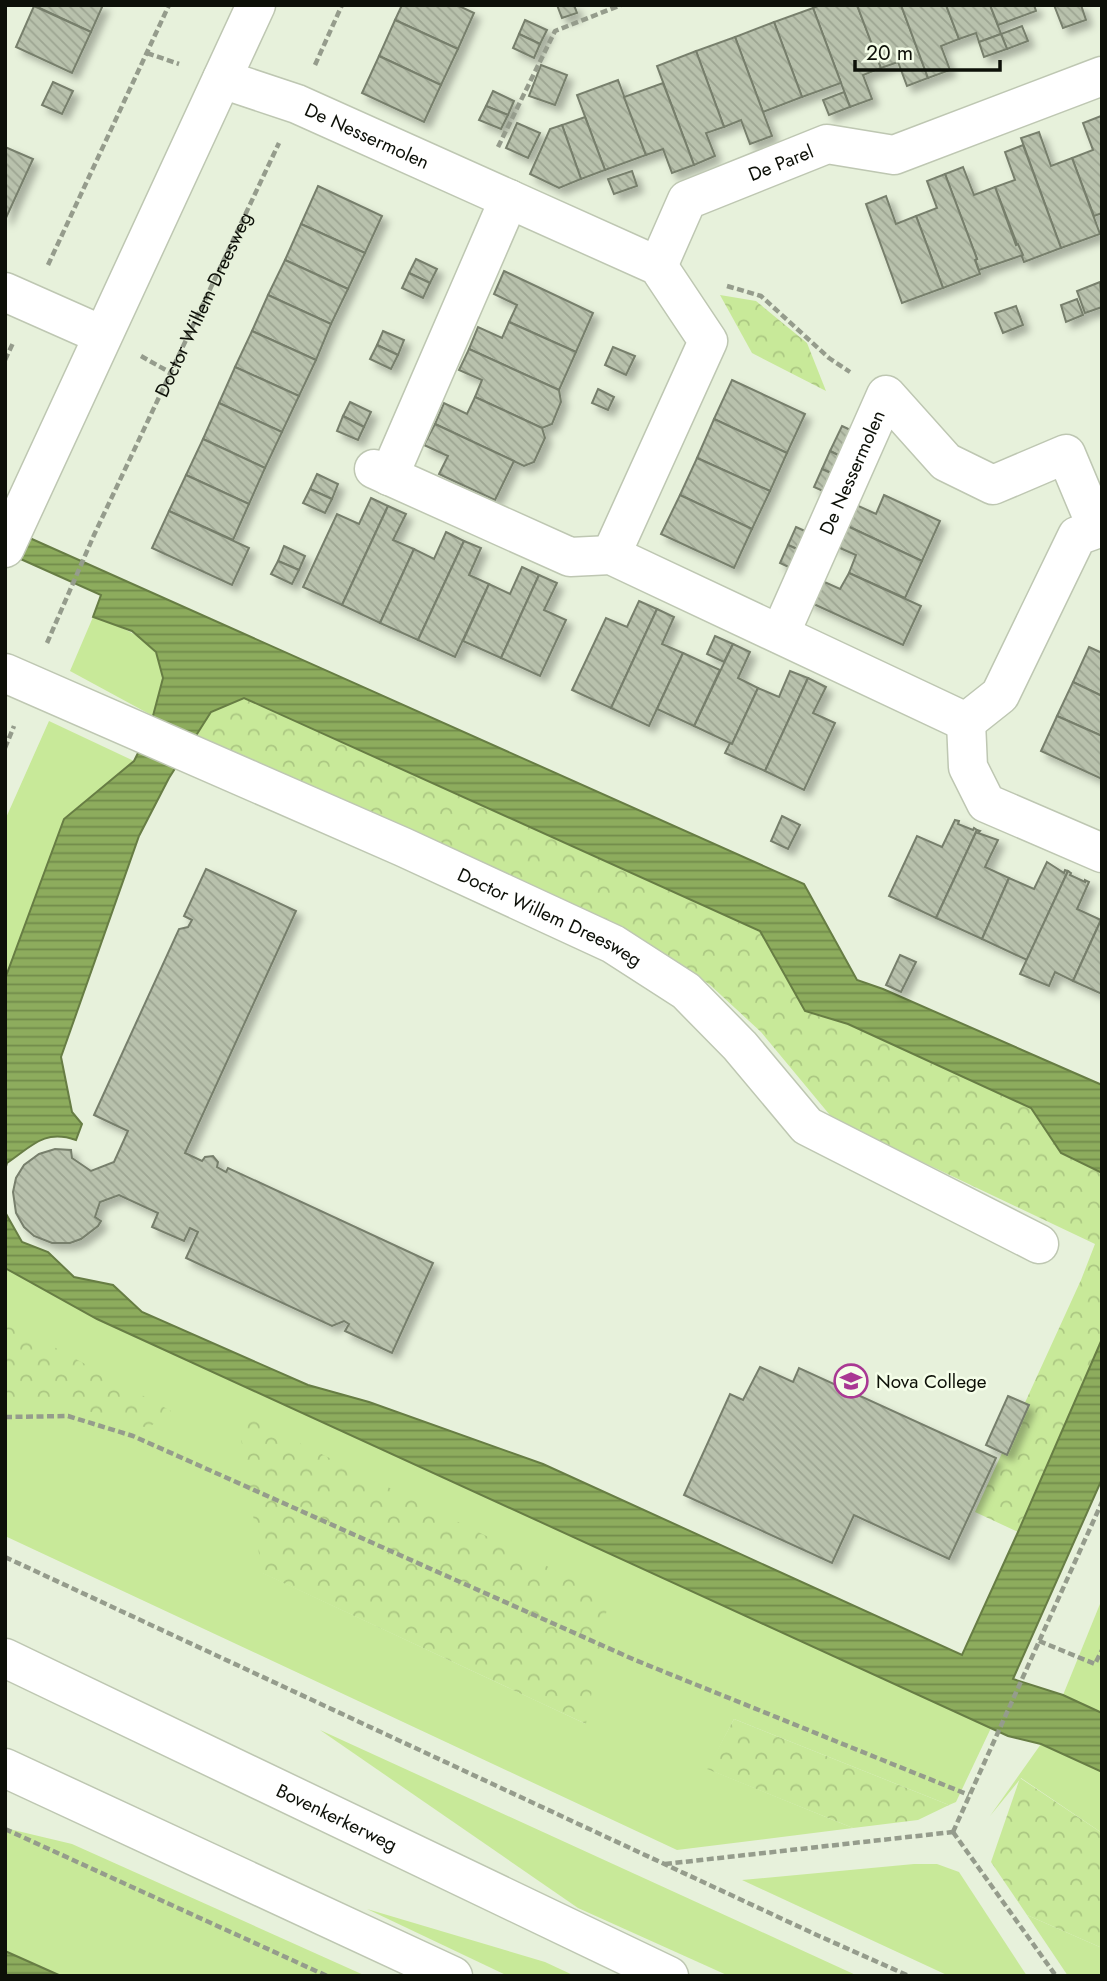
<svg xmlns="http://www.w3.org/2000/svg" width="1107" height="1981" font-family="Jost,sans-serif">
  <defs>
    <pattern id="forest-crowns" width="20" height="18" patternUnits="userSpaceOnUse" patternTransform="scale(1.75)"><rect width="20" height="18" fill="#c8e999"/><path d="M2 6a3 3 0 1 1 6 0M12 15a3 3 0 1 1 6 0" fill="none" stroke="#abc782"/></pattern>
    <pattern id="water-rules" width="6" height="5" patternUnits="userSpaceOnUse" patternTransform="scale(1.75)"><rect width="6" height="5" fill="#8dac5d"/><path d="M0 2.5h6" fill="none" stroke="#728b4b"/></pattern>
    <pattern id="building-back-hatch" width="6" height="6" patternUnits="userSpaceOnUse" patternTransform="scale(1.75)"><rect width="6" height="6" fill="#b8c1ac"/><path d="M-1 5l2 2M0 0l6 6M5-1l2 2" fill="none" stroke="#9da592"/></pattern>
    <filter id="shadow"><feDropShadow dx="6" dy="6" stdDeviation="3.5" flood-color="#0004"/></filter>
  </defs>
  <rect width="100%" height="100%" fill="#e7f1db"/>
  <g fill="#c8e999" fill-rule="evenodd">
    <path d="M93,617C121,627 164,640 163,678C163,690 156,705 153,716L70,671Z"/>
    <polygon points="49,721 134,761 64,819 5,979 5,820"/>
    <path d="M5,1268L97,1319L991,1728L956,1802L949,1805L734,1719L708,1769L853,1828L677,1850L5,1536ZM238,1413L586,1724L263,1573Z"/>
    <polygon points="1102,1599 1102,1713 1063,1695"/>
    <polygon points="320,1730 858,1976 729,1976 578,1908"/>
    <polygon points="1041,1744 1102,1772 1102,1833 1021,1778 990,1816"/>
    <polygon points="5,1828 72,1844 366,1976 36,1976 5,1962"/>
    <polygon points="914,1864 937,1864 959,1872 1027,1976 949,1976 742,1880"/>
    <polygon points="367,1909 545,1962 575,1976 508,1976"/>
    <polygon points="1027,1915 1102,1948 1102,1976 1068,1976"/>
  </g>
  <g fill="url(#forest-crowns)">
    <polygon points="720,295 756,301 807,343 826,391 752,353"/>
    <polygon points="244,698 760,931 805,1011 848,1024 1031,1108 1061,1152 1102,1173 1102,1339 1018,1532 975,1512 1081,1280 1095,1244 834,1120 761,1032 709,984 623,931 196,735 211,712"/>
    <polygon points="5,1317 21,1329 171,1411 148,1428 70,1406 5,1398"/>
    <polygon points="237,1412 609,1597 586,1724 262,1573"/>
    <polygon points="734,1719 949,1805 918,1820 853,1828 707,1769"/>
    <polygon points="1020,1778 1102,1833 1102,1948 1027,1915 991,1862"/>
  </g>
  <g fill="url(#water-rules)" stroke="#677d44" stroke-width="2">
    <path d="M5,527L804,884L857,980L883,989L1102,1085V1173L1061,1153L1031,1108L848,1024L805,1011L760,931L244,698L211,712L169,778L139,836L61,1057L72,1112L82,1124L76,1140C44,1129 32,1146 7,1163L5,1170V979L64,819L134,761L149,731L163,678L156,652L132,631L93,617L101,595L5,552Z"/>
    <polygon points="5,1212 22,1242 48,1252 74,1277 113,1285 142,1312 308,1385 369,1402 543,1464 962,1655 1018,1532 1102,1339 1102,1479 1013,1679 1063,1695 1102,1713 1102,1772 1041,1744 1008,1736 97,1319 5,1268"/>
    <polygon points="5,1951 61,1976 5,1976"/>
  </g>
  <g fill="url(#building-back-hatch)" stroke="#777f6c" stroke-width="2" filter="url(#shadow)">
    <polygon points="33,5 103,5 91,32"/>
    <polygon points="402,5 457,5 474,13 458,49 395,20"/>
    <polygon points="557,5 574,5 577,13 562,18"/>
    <polygon points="820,5 857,5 881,68 863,75 872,99 850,107 813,8"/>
    <polygon points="857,5 901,5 928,78 907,86 898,62 881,68"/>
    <polygon points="901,5 946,5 959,39 941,46 950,70 928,78"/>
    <polygon points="946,5 990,5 1001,34 979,42 976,33 959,39"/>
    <polygon points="990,5 1034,5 1036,11 998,25"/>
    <polygon points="1054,5 1081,5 1086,20 1063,28"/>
    <polygon points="34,6 91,32 72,73 16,47"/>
    <polygon points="813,8 841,83 802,97 774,22"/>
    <polygon points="395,20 458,49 441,85 379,56"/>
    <polygon points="525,20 547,30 540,44 519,34"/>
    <polygon points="774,22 802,97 763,112 735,37"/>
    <polygon points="1022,26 1028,41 1007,49 1001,34"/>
    <polygon points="519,34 540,44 534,58 513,48"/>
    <polygon points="1001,34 1007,49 984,57 979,42"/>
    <polygon points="735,37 772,136 750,144 741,120 724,127 696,51"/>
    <polygon points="696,51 724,127 706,133 715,156 694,165 657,66"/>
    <polygon points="379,56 441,85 424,122 362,93"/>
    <polygon points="541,65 567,75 555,105 529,96"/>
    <polygon points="618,80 646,155 605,170 577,95"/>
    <polygon points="53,82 73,91 62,114 42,105"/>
    <polygon points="663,83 694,165 672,173 663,149 646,155 624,97"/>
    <polygon points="493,91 514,101 508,115 486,106"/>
    <polygon points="844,92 850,107 829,115 823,100"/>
    <polygon points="486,106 508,115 501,129 479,120"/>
    <polygon points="1101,116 1102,213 1094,216 1072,158 1093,150 1083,123"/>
    <polygon points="585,117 605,170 581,179 562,125"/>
    <polygon points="517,123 540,133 528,158 506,148"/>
    <polygon points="562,125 581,179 559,188 530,174 550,129"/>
    <polygon points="1039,132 1051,166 1072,158 1100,234 1061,248 1021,138"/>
    <polygon points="1023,145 1061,248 1024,262 995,187 1015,180 1005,152"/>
    <polygon points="5,147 33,159 5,220"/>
    <polygon points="963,167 974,195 995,187 1016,245 1018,244 1023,255 979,270 975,260 977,259 945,174"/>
    <polygon points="632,171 637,186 614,194 608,179"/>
    <polygon points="945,174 977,259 975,260 980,274 943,288 916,216 937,208 927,181"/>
    <polygon points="318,186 382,216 365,253 301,224"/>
    <polygon points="886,196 896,224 916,216 943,288 902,303 866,204"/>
    <polygon points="301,224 365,253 348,289 285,260"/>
    <polygon points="416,259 437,269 430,283 409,273"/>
    <polygon points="285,260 348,289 331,324 268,295"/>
    <polygon points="504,271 593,313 576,352 509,322 517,305 494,294"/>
    <polygon points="409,273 430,283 423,298 402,288"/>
    <polygon points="1100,282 1102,307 1085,313 1077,291"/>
    <polygon points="268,295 331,324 316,360 252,331"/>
    <polygon points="1077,299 1083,315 1066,322 1061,305"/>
    <polygon points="1016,306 1023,325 1003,333 995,313"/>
    <polygon points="509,322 576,352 559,390 469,349 478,327 502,338"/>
    <polygon points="252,331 316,360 299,396 235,367"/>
    <polygon points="383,331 404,340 398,355 377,345"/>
    <polygon points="377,345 398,355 391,369 370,359"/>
    <polygon points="613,347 635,356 626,375 605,365"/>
    <polygon points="469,349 559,390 561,402 552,424 542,428 475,397 482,380 459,370"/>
    <polygon points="235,367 299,396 282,432 219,403"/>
    <polygon points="732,380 805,414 787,453 714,419"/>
    <polygon points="598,389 614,397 608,410 592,403"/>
    <polygon points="475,397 542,428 545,438 534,462 524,466 435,424 444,403 467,414"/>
    <polygon points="350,402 371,412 364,427 343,416"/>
    <polygon points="219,403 282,432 265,468 203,439"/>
    <polygon points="343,416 364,427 358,440 337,431"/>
    <polygon points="714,419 787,453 770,491 697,458"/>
    <polygon points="435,424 514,461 495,500 439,474 448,456 424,445"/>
    <polygon points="842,426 859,434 848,460 830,451"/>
    <polygon points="203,439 265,468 249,504 186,475"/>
    <polygon points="830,451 848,460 840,477 822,469"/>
    <polygon points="697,458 770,491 752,529 680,495"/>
    <polygon points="822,469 840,477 832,495 814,487"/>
    <polygon points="317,474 338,484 332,499 310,489"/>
    <polygon points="186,475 249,504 233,540 169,511"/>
    <polygon points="310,489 332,499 325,513 303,503"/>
    <polygon points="680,495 752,529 734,568 661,534"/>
    <polygon points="884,495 940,521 922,561 843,524 852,503 876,514"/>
    <polygon points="371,498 388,506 342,605 303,587 337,514 359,524"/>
    <polygon points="388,506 406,514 393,540 414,549 380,623 342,605"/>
    <polygon points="169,511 249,548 232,585 152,548"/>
    <polygon points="843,524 922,561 905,598 849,573 856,555 833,545"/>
    <polygon points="796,527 814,535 806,553 788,545"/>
    <polygon points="446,532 464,541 418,640 380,623 414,549 434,559"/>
    <polygon points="464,541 481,548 469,575 489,584 455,657 418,640"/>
    <polygon points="788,545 806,553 797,571 780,563"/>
    <polygon points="284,546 305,556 299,570 278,561"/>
    <polygon points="278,561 299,570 292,584 271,574"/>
    <polygon points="522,567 539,575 501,658 463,641 489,584 510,594"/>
    <polygon points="849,573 921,606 903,645 807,601 818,579 840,589"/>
    <polygon points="539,575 557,583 544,610 566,620 540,676 501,658"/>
    <polygon points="639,601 657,609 611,708 572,690 606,618 627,627"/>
    <polygon points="657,609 674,617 662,644 683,653 649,726 611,708"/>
    <polygon points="715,636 733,644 724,662 707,654"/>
    <polygon points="733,644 750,652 738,678 758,688 732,744 694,726"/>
    <polygon points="1089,647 1102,653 1102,696 1073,682"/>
    <polygon points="683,653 720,670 694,726 657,709"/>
    <polygon points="790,671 808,678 765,771 725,753 730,743 732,744 758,688 779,697"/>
    <polygon points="808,678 826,687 813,713 835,723 804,790 765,771"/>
    <polygon points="1073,682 1102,696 1102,736 1057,716"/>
    <polygon points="1057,716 1102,736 1102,779 1041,751"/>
    <polygon points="782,816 800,825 788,849 771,841"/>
    <polygon points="955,820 959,821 958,824 973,830 974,828 977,830 936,918 889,896 917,836 942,847"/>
    <polygon points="977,830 980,831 978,833 998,840 985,867 1009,878 982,939 936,918"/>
    <polygon points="1047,862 1064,873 1065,870 1068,871 1027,960 982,939 1009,878 1034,889"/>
    <polygon points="206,869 296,911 185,1153 202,1161 205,1157 213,1156 218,1162 217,1167 226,1172 228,1168 433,1263 392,1353 345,1331 349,1324 344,1321 332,1326 186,1258 198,1232 190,1228 184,1241 152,1227 158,1213 119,1195 100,1202 95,1217 101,1221 98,1226 81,1239 70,1243 52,1243 34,1236 24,1227 16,1213 13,1192 16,1178 24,1165 39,1154 55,1149 71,1150 72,1158 91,1171 114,1162 128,1131 94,1115 179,929 188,927 192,920 184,916"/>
    <polygon points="1068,871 1071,873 1070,875 1085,882 1085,880 1089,882 1077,909 1101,920 1073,981 1055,972 1049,986 1020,974"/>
    <polygon points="1101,920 1102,921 1102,994 1073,981"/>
    <polygon points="900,955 916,962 901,992 886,985"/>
    <polygon points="760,1367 793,1382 799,1368 996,1458 949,1559 854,1515 832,1563 684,1495 730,1394 743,1400"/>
    <polygon points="1008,1396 1029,1405 1007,1455 986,1445"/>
  </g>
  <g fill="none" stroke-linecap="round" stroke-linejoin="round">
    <defs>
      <g id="street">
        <path id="s2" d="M222,79L297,104L658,266L708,341L611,555"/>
        <path id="s3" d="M658,266L687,200L827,144L894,155L1102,76"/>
        <polyline points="5,292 102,335"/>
        <polyline points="374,469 570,557 611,555 966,722"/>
        <polyline points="389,476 509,199"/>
        <path id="s4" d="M780,634L886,395L946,462L993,485L1066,454L1097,528"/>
        <path id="s5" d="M5,673L403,847L613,944L686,991L740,1046L807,1126L1039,1244"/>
        <polyline points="966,722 1000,695 1077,536 1102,527"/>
        <polyline points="966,722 968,767 986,803 1102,853"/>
      </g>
      <g id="secondary">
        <polyline points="5,548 256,5"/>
        <path id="s6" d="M5,1658L669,1976"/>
        <polyline points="5,1768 453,1976"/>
      </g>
    </defs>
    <use href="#street" stroke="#bec7b2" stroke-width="41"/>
    <use href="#secondary" stroke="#bec7b2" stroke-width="41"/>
    <g stroke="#959c8c" stroke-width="4.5" stroke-dasharray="7 3.5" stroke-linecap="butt">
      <polyline points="147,53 179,64"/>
      <polyline points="315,65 342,5"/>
      <polyline points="498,147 555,31 621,5"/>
      <polyline points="48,265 169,5"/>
      <polyline points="727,286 761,296 829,358 850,372"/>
      <polyline points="141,356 171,373"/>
      <polyline points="5,360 13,343"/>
      <path id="s1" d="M47,643L94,535L279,143"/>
      <polyline points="5,748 14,726"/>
      <polyline points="5,1417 68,1416 133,1436 635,1660 969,1795"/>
      <polyline points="5,1557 819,1936 909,1976"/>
      <polyline points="1039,1641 1095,1664 1102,1650"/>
      <polyline points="5,1829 327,1976"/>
      <polyline points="953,1832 1102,1502"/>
      <polyline points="953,1832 1056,1976"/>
      <polyline points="665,1864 953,1832"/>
    </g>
    <use href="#street" stroke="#fff" stroke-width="38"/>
    <use href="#secondary" stroke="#fff" stroke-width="38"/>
  </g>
  <defs>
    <symbol id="university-ring" viewBox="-11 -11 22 22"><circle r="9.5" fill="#f5fee9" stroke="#a93893" stroke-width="1.5"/><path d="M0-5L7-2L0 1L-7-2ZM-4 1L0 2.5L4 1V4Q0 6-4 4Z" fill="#a93893"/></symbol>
  </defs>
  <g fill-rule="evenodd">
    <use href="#university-ring" x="832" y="1362" width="38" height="38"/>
  </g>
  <g text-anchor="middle" stroke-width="5" stroke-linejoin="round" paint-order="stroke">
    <g font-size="19" fill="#0d1008" stroke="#f5fee9">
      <text dy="7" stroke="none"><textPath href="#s2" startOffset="156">De Nessermolen</textPath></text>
      <text dy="7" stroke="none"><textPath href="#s3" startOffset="173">De Parel</textPath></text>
      <text dy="7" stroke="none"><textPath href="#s1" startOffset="373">Doctor Willem Dreesweg</textPath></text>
      <text dy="7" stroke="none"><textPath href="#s4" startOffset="177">De Nessermolen</textPath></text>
      <text dy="7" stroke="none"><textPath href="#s5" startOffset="597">Doctor Willem Dreesweg</textPath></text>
      <text dy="7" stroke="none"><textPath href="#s6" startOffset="368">Bovenkerkerweg</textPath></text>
    </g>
    <g font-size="19" fill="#0d1008" stroke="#f5fee9" text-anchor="start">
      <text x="876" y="1388">Nova College</text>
    </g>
  </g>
  <rect width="1107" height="1981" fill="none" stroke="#0d1008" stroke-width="14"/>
  <path d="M855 60v10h145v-10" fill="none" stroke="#0d1008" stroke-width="3.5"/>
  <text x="866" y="60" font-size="21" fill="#0d1008" stroke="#f5fee9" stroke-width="5" paint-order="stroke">20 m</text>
</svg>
